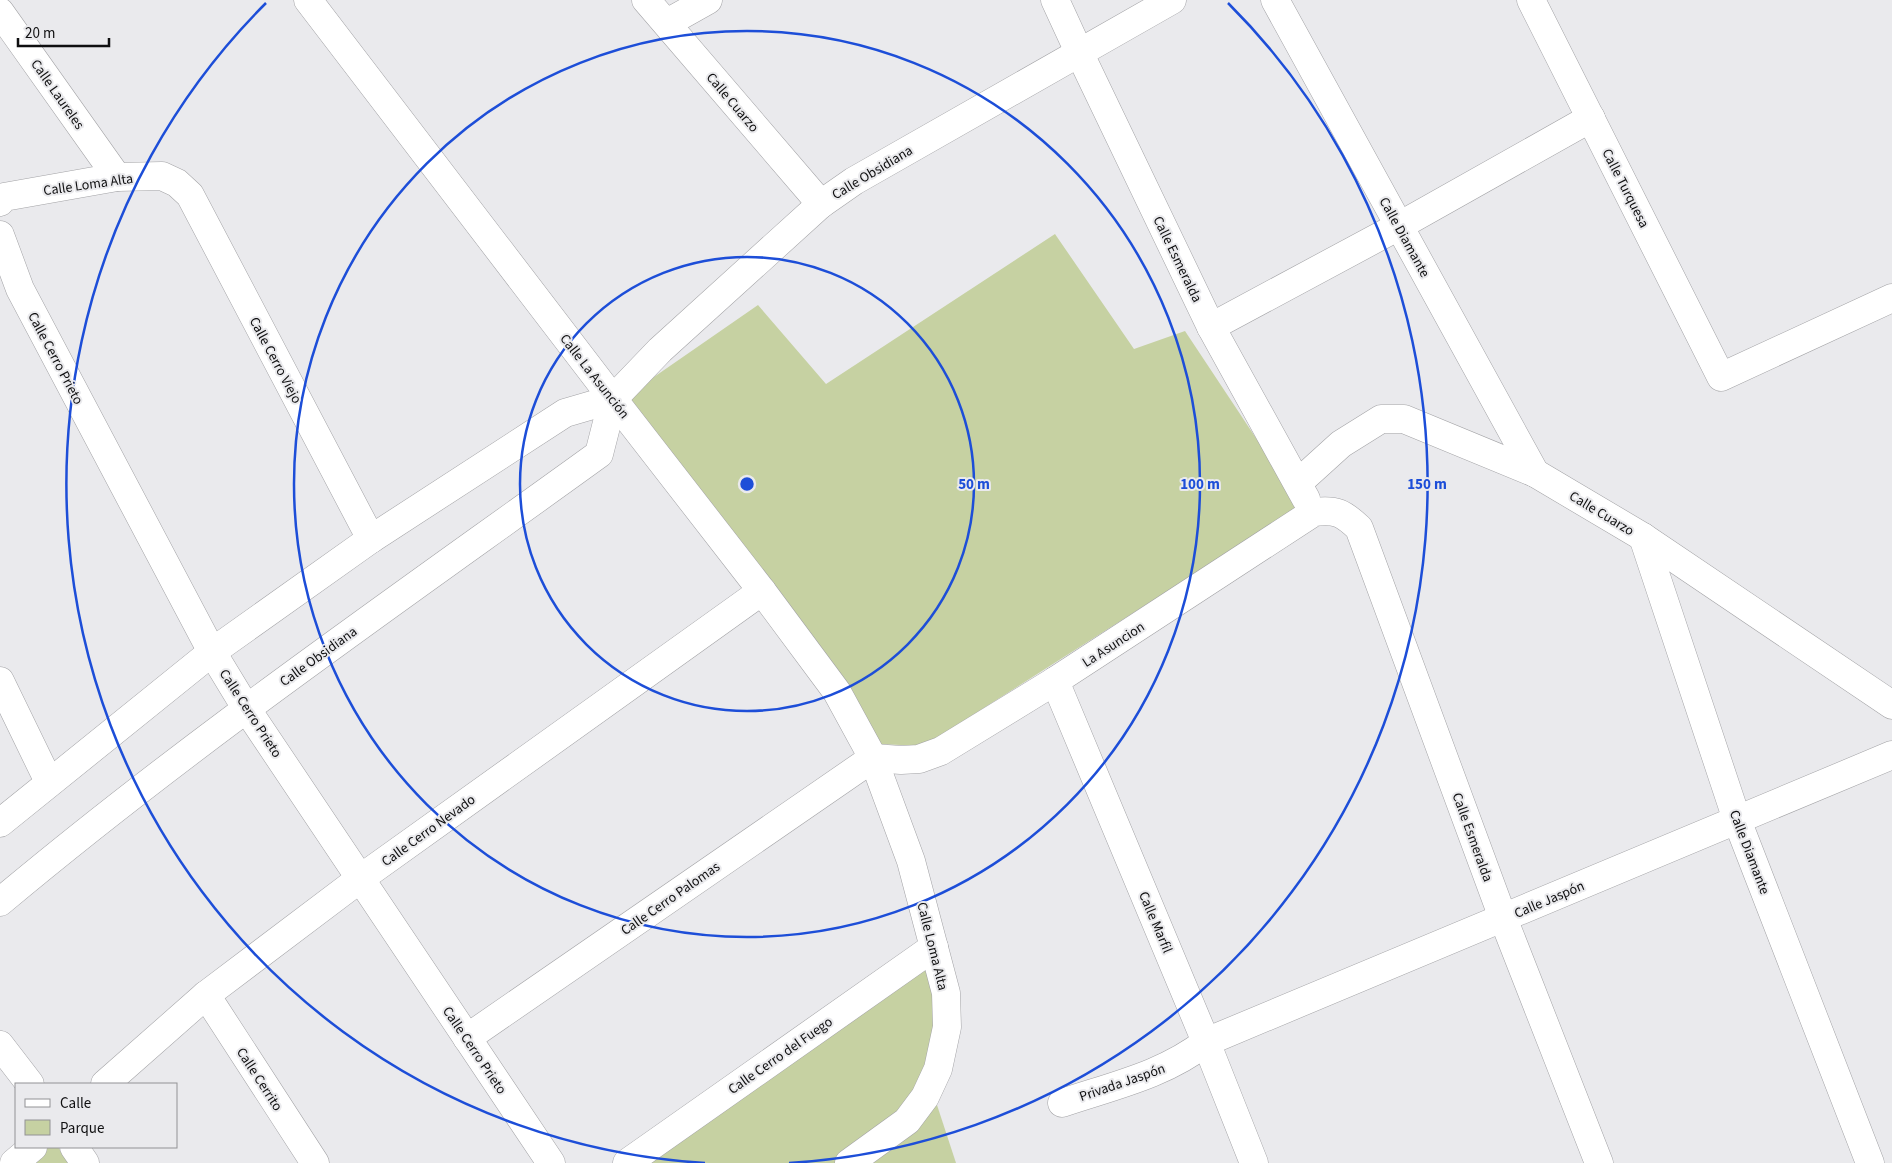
<svg xmlns="http://www.w3.org/2000/svg" width="1892" height="1163" font-family="'Source Sans 3',sans-serif">
  <rect width="100%" height="100%" fill="#eaeaed"/>
  <g fill="#c6d1a2">
    <polygon points="1055,234 1134,349 1185,331 1301,506 924,746 878,744 628,395 758,305 826,384"/>
    <polygon points="928,962 936,1013 930,1068 902,1115 835,1163 645,1163"/>
    <polygon points="937,1105 956,1163 855,1163"/>
    <polygon points="49,1147 58,1147 69,1163 30,1163"/>
  </g>
  <g fill="none" stroke-linecap="round" stroke-linejoin="round">
    <defs>
      <g id="minor">
        <polyline points="308,0 613,399 762,591 837,692 873,758 911,861 946,993 947,1027 938,1069 925,1097 907,1121 849,1163"/>
        <polyline points="646,0 821,204"/>
        <polyline points="1055,0 1079,52 1211,327 1306,499"/>
        <polyline points="1275,0 1535,473"/>
        <polyline points="1531,0 1721,377 1892,298"/>
        <polyline points="0,12 117,177"/>
        <polyline points="667,23 708,0"/>
        <polyline points="0,202 4,197 117,177 162,176 177,183 190,195 371,539"/>
        <polyline points="0,235 20,289 212,652 246,708 551,1163"/>
        <polyline points="1211,327 1399,226 1591,118"/>
        <polyline points="1298,483 1341,444 1381,419 1404,419 1535,473 1643,537 1892,705"/>
        <polyline points="1643,537 1737,820 1870,1163"/>
        <polyline points="0,681 49,782"/>
        <polyline points="1055,681 1206,1042 1254,1163"/>
        <path d="M873,758L901,760L919,759L941,751L1055,681L1314,512C1336,509 1343,513 1359,528L1503,918L1599,1163"/>
        <polyline points="0,823 212,652 371,539 565,413 613,399"/>
        <path d="M0,902C191,742 397,600 599,454L613,399L660,350L821,204L854,181L1172,0"/>
        <polyline points="206,995 315,1163"/>
        <polyline points="467,1038 873,758"/>
        <polyline points="0,1045 30,1084"/>
        <polyline points="105,1084 206,995 361,878 762,591"/>
        <path d="M1062,1103C1112,1086 1164,1075 1206,1042L1892,755"/>
        <polyline points="74,1147 85,1163"/>
        <polyline points="14,1163 33,1147"/>
        <polyline points="627,1163 934,947"/>
      </g>
    </defs>
    <use href="#minor" stroke="#a3a3a6" stroke-width="29"/>
    <use href="#minor" stroke="#fff" stroke-width="28"/>
  </g>
  <g fill="none" stroke="#1d4ed8" stroke-width="2.5">
    <circle cx="747" cy="484" r="227"/>
    <circle cx="747" cy="484" r="453"/>
    <path d="M705 1163A680 680 0 0 1 266 3M1228 3A680 680 0 0 1 789 1163"/>
  </g>
  <g text-anchor="middle" stroke-width="4" stroke-linejoin="round" paint-order="stroke">
    <g font-size="14" fill="#0f0f10" stroke="#eaeaed">
      <text transform="translate(58 94) rotate(55)" y="5">Calle Laureles</text>
      <text transform="translate(733 102) rotate(50)" y="5">Calle Cuarzo</text>
      <text transform="translate(872 172) rotate(-31)" y="5">Calle Obsidiana</text>
      <text transform="translate(88 184) rotate(-8)" y="5">Calle Loma Alta</text>
      <text transform="translate(1626 188) rotate(63)" y="5">Calle Turquesa</text>
      <text transform="translate(1405 237) rotate(61)" y="5">Calle Diamante</text>
      <text transform="translate(1178 259) rotate(64)" y="5">Calle Esmeralda</text>
      <text transform="translate(56 358) rotate(62)" y="5">Calle Cerro Prieto</text>
      <text transform="translate(276 360) rotate(62)" y="5">Calle Cerro Viejo</text>
      <text transform="translate(595 376) rotate(52)" y="5">Calle La Asunción</text>
      <text transform="translate(1602 513) rotate(31)" y="5">Calle Cuarzo</text>
      <text transform="translate(1113 644) rotate(-33)" y="5">La Asuncion</text>
      <text transform="translate(318 656) rotate(-36)" y="5">Calle Obsidiana</text>
      <text transform="translate(251 713) rotate(57)" y="5">Calle Cerro Prieto</text>
      <text transform="translate(428 830) rotate(-36)" y="5">Calle Cerro Nevado</text>
      <text transform="translate(1473 837) rotate(70)" y="5">Calle Esmeralda</text>
      <text transform="translate(1750 852) rotate(69)" y="5">Calle Diamante</text>
      <text transform="translate(670 898) rotate(-35)" y="5">Calle Cerro Palomas</text>
      <text transform="translate(1549 899) rotate(-23)" y="5">Calle Jaspón</text>
      <text transform="translate(1156 922) rotate(67)" y="5">Calle Marfil</text>
      <text transform="translate(933 946) rotate(76)" y="5">Calle Loma Alta</text>
      <text transform="translate(475 1050) rotate(56)" y="5">Calle Cerro Prieto</text>
      <text transform="translate(780 1055) rotate(-35)" y="5">Calle Cerro del Fuego</text>
      <text transform="translate(260 1079) rotate(57)" y="5">Calle Cerrito</text>
      <text transform="translate(1122 1082) rotate(-19)" y="5">Privada Jaspón</text>
    </g>
  </g>
  <circle cx="747" cy="484" r="8" fill="#1d4ed8" stroke="#eaeaed" stroke-width="2.5"/>
  <g font-size="15" text-anchor="middle" font-weight="bold" fill="#1d4ed8" stroke="#eaeaed" stroke-width="4" stroke-linejoin="round" paint-order="stroke">
    <text x="974" y="489">50 m</text>
    <text x="1200" y="489">100 m</text>
    <text x="1427" y="489">150 m</text>
  </g>
  <rect x="15" y="1083" width="162" height="65" fill="#eaeaed" stroke="#929295"/>
  <rect x="25" y="1099" width="25" height="8" fill="#ffffff" stroke="#929295"/>
  <text x="60" y="1108" font-size="15" fill="#0f0f10">Calle</text>
  <rect x="25" y="1120" width="25" height="15" fill="#c6d1a2" stroke="#929295"/>
  <text x="60" y="1133" font-size="15" fill="#0f0f10">Parque</text>
  <path d="M18 38v8h91v-8" fill="none" stroke="#0f0f10" stroke-width="2.5"/>
  <text x="25" y="38" font-size="15" fill="#0f0f10" stroke="#eaeaed" stroke-width="4" paint-order="stroke">20 m</text>
</svg>
